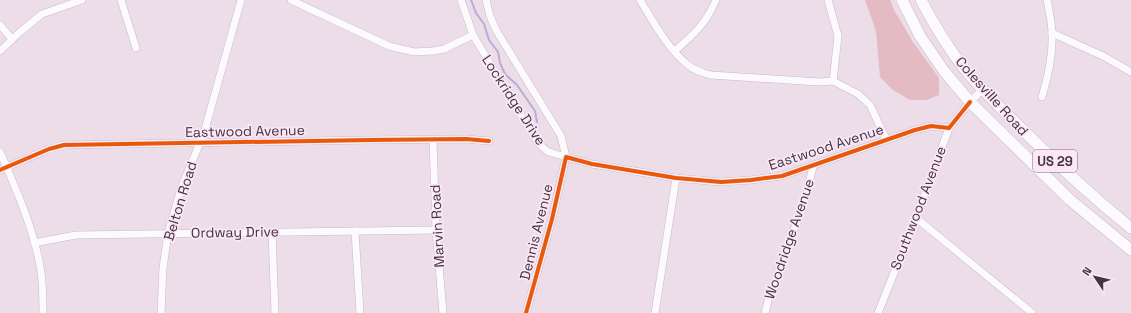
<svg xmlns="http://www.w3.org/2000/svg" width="1131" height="313" font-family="'Space Grotesk',sans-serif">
  <rect width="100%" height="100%" fill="#ecdde9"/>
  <polygon fill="#e4bac3" points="865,0 890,0 894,10 913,42 939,78 939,95 926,100 910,100 893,90 880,77 876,31"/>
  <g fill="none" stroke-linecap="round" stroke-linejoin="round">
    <polyline stroke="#b9add5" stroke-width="2" points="471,0 476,13 484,24 489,40 498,52 500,63 505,74 517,85 535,111 537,122"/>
    <defs>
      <g id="minor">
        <polyline points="121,0 136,48"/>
        <polyline points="291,0 389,46 414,52 433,51 444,49 473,35"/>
        <polyline points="461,0 473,35 538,143 547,151 552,153 592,164 676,178 721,182 751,180 782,176 915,130 931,126 949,128"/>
        <polyline points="486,0 490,16 496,30 561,136 566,157 552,219 526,313"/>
        <path d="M640,0C653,21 668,49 688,65C694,70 703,73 711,75L819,82L833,81L858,94L870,105L886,139"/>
        <polyline points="828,0 838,36 833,81"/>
        <polyline points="0,25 12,39"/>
        <polyline points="1052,33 1103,56 1131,72"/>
        <polyline points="0,51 20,32 42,14 82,0"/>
        <path d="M675,51C694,34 706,24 716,0"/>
        <path d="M1042,97C1048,77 1053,55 1052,34C1052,22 1049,11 1047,0"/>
        <polyline points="433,140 436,230 443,313"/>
        <path d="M0,152C16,189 33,227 40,266C43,282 43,298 43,313"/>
        <polyline points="0,170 49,149 64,145 370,140 466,139 489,141"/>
        <polyline points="916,218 1032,313"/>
        <polyline points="355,231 360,313"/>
        <polyline points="272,232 275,313"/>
        <polyline points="34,243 76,235 436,230"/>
        <polyline points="161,313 163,268 168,233 182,186 204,133 241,0"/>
        <polyline points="655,313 676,178"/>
        <polyline points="765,313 769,297 806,197 813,166"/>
        <polyline points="878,313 916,218 949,128 970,102 983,89"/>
      </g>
      <g id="highway">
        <polyline points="902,0 920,36 944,71 970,102 1069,199 1131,250"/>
        <path d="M921,0C933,23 947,46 963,67C982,91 1006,113 1028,135C1061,168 1095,199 1131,228"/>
      </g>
    </defs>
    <use href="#minor" stroke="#c8bbc5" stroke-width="8"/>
    <use href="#highway" stroke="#c8bbc5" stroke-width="12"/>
    <use href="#minor" stroke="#fcfafc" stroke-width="7"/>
    <use href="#highway" stroke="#fcfafc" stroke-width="11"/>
    <defs>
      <g id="cycleway">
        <polyline points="0,170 49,149 64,145 370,140 466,139 489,141"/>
        <polyline points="526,313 552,219 566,157 592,164 676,178 721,182 751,180 782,176 915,130 931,126 949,128 970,102"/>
      </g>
    </defs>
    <use href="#cycleway" stroke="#fce6f7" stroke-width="6"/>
    <use href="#cycleway" stroke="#e8590c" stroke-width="4"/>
  </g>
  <g text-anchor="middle" stroke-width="3.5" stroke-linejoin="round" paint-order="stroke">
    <rect fill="#fce6f7" stroke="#786b76" stroke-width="1" x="1033" y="150" width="44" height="22" rx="3"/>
    <g font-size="13" font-weight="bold" fill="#40363e">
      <text x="1055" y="166">US 29</text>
    </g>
    <g font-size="14" fill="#40363e" stroke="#fce6f7">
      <text transform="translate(992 96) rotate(48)" y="5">Colesville Road</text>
      <text transform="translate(514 100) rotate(57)" y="5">Lockridge Drive</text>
      <text transform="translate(245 131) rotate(-1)" y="5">Eastwood Avenue</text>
      <text transform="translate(826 147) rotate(-18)" y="5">Eastwood Avenue</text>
      <text transform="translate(180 201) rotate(-73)" y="5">Belton Road</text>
      <text transform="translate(918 208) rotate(-69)" y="5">Southwood Avenue</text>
      <text transform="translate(437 226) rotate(-93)" y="5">Marvin Road</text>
      <text transform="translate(235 232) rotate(-1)" y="5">Ordway Drive</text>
      <text transform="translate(536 232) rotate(-76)" y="5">Dennis Avenue</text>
      <text transform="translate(789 239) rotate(-71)" y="5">Woodridge Avenue</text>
    </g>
  </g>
  <g transform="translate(1095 277) rotate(305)" stroke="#fce6f7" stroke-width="3" paint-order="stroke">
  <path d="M0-3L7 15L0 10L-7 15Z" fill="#40363e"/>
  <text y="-6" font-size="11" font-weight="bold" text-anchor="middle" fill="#40363e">N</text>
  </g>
</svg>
